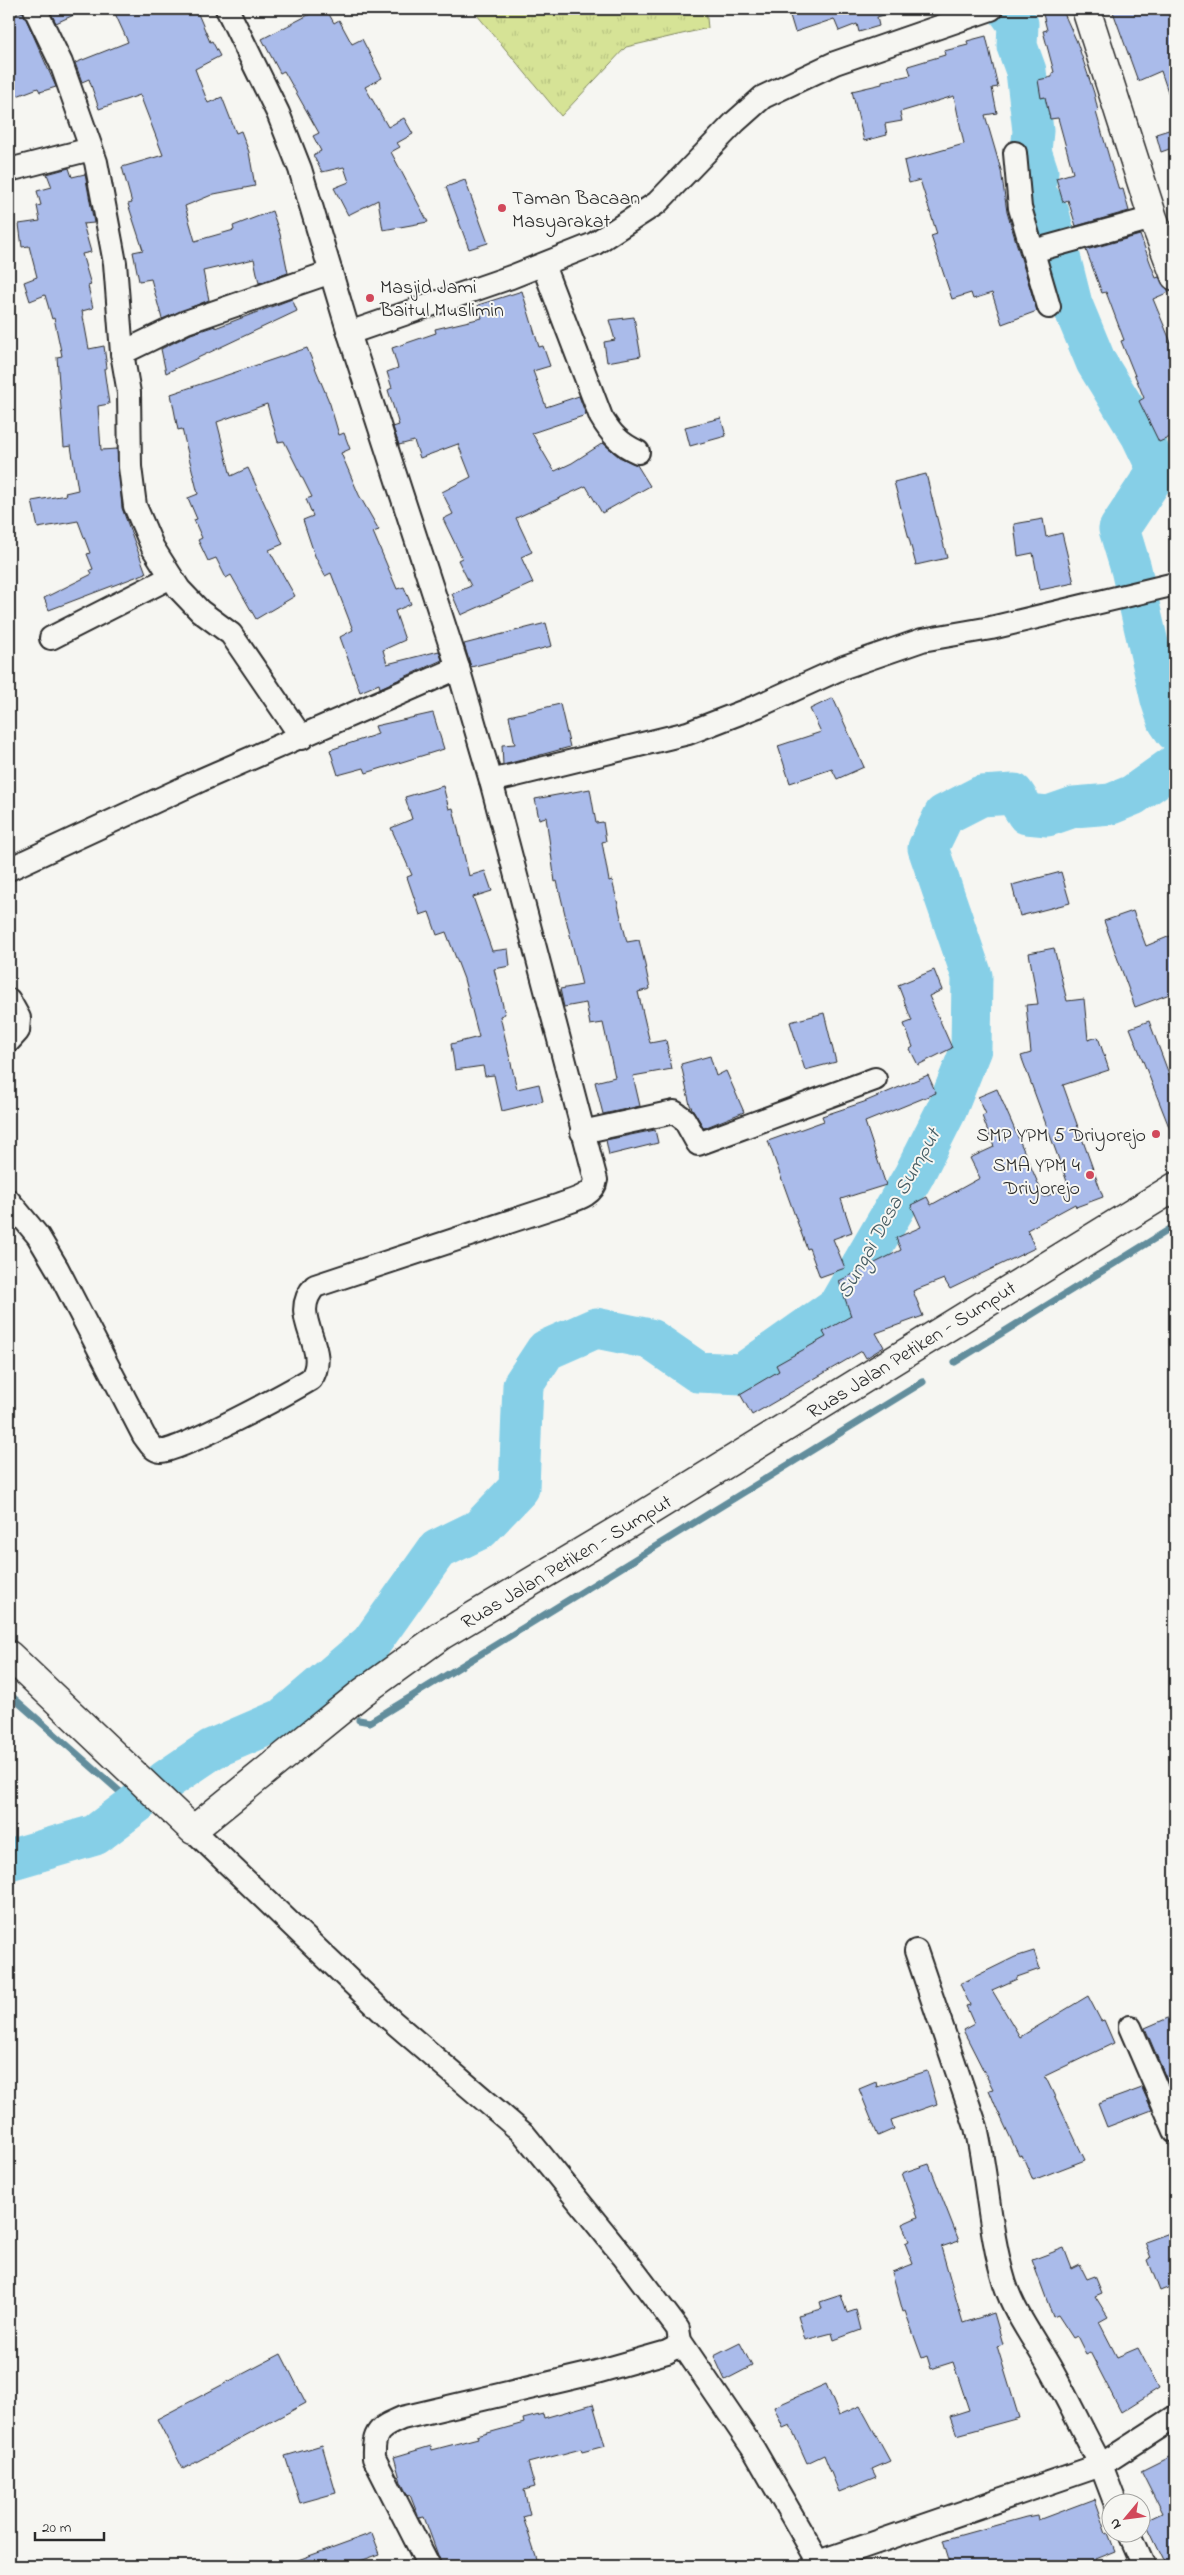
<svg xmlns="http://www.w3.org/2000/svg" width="1184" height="2575" font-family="'Indie Flower',sans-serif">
  <defs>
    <pattern id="grass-tufts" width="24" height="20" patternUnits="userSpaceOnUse" patternTransform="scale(1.25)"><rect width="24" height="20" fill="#d6e396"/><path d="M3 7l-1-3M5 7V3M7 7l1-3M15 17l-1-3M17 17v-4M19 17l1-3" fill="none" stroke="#b8c381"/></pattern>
  </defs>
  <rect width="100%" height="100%" fill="#f6f6f2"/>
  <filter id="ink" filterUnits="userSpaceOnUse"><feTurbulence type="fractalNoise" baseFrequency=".02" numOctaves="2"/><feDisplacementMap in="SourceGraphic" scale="10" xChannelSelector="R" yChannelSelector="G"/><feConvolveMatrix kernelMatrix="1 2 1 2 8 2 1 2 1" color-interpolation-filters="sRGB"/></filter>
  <g filter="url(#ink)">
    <polygon fill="url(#grass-tufts)" stroke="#808760" points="472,9 706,9 708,28 626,47 561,116"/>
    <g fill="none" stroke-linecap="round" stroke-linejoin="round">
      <g stroke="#628d9c" stroke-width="7">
        <polyline points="955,1362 1175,1226"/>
        <polyline points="9,1694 135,1805"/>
        <polyline points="298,1705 312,1709"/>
        <polyline points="359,1720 370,1722 923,1382"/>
        <polyline points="150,1775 167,1780"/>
      </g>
      <g stroke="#86cfe7" stroke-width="41">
        <polyline points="1007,9 1018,24 1017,46 1026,71 1033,131 1031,151 1038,172 1034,190 1049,213 1072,304 1096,362 1141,435 1158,470 1119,529 1131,569 1161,700 1168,721 1175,731"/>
        <polyline points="165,1781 212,1749 282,1719 371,1643 437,1550 480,1529 519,1488 523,1385 546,1350 596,1328 650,1339 698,1372 742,1374 838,1306 914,1175 947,1109 971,1049 972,976 928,848 944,815 981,796 1014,794 1027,814 1048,816 1074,807 1111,804 1133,795 1175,765"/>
        <polyline points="9,1860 95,1835 137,1803"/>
      </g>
    </g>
    <g fill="#aabbea" stroke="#2b2b2b">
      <polygon points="49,9 87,9 56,23"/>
      <polygon points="113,9 196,9 210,42 212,41 220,56 195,69 208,103 222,97 236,133 241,131 249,152 255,186 214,194 185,206 195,241 234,230 233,226 272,211 280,234 288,273 259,283 254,259 203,271 209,300 162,319 151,279 139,281 133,252 143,250 128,204 132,203 122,167 163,155 140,95 99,109 89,79 82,82 75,63 128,42"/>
      <polygon points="320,9 326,9 334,23 339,20 352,44 362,39 382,78 365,87 388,127 404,118 413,134 397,143 400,147 391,152 428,222 383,230 378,200 348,215 334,188 349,182 344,167 322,172 313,155 321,151 313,136 319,133 284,71 280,73 262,39"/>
      <polygon points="788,9 893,9 894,12 877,17 879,26 859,32 857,24 839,31 834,19 795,32"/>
      <polygon points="1062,9 1077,42 1094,93 1098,111 1096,112 1111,164 1119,190 1123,189 1129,211 1076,226 1068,200 1063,202 1056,178 1073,173 1058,118 1050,119 1045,97 1041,98 1038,80 1052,77 1052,73 1054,72 1043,31 1047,30 1043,14"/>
      <polygon points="1112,9 1175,9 1175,103 1172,104 1161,71 1138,81"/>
      <polygon points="23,12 56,87 40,92 38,88 9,99 9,17"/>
      <polygon points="986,36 998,87 992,88 997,113 985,115 1001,170 1007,212 1037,311 1002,324 992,293 973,299 971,293 952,299 931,236 937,234 920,180 909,183 904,161 964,144 954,96 900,112 902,121 885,124 887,135 864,141 852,91 882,84 882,81 911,75 908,66 945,55 944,51 968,45 967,41"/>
      <polygon points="1175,128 1175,147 1161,152 1156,134"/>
      <polygon points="69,168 72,177 85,174 94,223 83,224 91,252 82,254 91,285 88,286 93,308 82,311 89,349 104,346 107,368 104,369 109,404 98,406 101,450 117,449 122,508 146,573 49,610 44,598 92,574 90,570 93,569 87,554 90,553 78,521 38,528 32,501 66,495 65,493 78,490 71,446 64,447 57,357 62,356 54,318 52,319 45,295 30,301 24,282 37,277 29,246 22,247 19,224 40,221 37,206 41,205 37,191 52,187 47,174"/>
      <polygon points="465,180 488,243 469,249 446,187"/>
      <polygon points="1140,235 1156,278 1159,277 1169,292 1153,299 1175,352 1175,435 1159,442 1139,401 1144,398 1121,341 1124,340 1106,292 1102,293 1086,250"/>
      <polygon points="522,291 539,347 543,346 550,366 533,371 546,407 579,396 586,415 532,433 553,469 555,471 572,463 603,443 619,457 637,465 650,486 602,513 586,486 516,518 532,552 521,557 533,583 461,615 452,594 471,586 458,560 462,558 443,519 453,514 442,492 471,477 458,444 420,458 414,441 399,445 393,427 399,425 388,390 392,388 387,372 398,368 392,348 436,333 435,329 482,318 478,305"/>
      <polygon points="292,299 297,311 166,373 161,349 191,334 215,326 215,328"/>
      <polygon points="634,317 641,356 607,362 604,342 615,340 609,320"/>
      <polygon points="307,348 330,404 339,435 344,433 350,449 341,453 359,495 379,530 373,532 397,589 404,587 411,604 395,611 405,640 383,650 387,664 439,651 442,660 380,688 379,684 360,692 340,637 353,630 331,573 325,576 315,556 303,520 313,516 306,499 312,497 284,441 278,442 267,404 217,422 231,476 248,468 283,544 269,550 295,596 256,619 231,575 226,578 216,558 208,561 198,540 202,538 194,520 197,519 188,498 198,494 182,429 178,430 171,394"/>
      <polygon points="721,418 726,436 690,446 685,427"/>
      <polygon points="926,474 947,558 916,565 894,482"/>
      <polygon points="1043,519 1046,537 1062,533 1074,583 1040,590 1033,553 1018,556 1014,524"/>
      <polygon points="546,623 552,646 471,667 464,644"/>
      <polygon points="833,698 864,767 837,779 832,769 790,783 778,746 821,732 810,709"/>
      <polygon points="560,704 570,747 503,765 502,745 515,744 509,716"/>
      <polygon points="433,713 444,749 366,773 364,768 338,775 330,750 378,734 375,726"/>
      <polygon points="443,786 449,809 453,808 469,876 485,871 492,891 473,897 492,951 508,949 510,966 494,969 505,1014 500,1016 517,1089 539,1084 543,1101 502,1111 494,1075 485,1076 483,1066 455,1070 451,1044 479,1037 464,979 446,932 437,935 429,912 420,915 407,877 412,875 391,828 412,819 405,797"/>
      <polygon points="590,789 596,823 603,822 606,841 602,842 609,881 612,880 627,942 639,940 644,960 650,989 638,992 650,1043 666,1040 672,1069 633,1076 640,1106 603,1114 595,1082 615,1077 603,1023 590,1025 586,1003 564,1007 560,989 582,985 557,881 555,882 546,817 539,819 535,799"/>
      <polygon points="1061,872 1070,903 1020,916 1012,885"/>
      <polygon points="1133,911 1146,946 1175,934 1175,992 1135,1007 1104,921"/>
      <polygon points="1054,948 1067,1001 1084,999 1088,1040 1098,1037 1109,1070 1063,1085 1103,1197 1076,1207 1075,1204 1027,1230 1035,1248 950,1289 944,1279 913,1291 923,1316 876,1333 884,1347 866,1358 862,1351 752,1415 740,1394 779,1371 776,1365 826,1337 823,1332 851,1316 839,1281 901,1250 896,1238 921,1227 911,1205 927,1197 931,1205 980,1178 970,1158 994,1147 982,1116 986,1114 978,1097 997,1089 1044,1197 1069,1187 1021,1056 1031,1053 1026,1005 1038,1004 1029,953"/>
      <polygon points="934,970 942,990 929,996 952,1048 918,1065 910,1049 913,1047 904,1024 912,1021 898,985"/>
      <polygon points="824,1013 836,1062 805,1070 790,1022"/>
      <polygon points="1149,1021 1175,1090 1175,1142 1130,1028"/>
      <polygon points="710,1056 716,1076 726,1071 744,1112 704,1128 690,1105 681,1064"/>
      <polygon points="928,1075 936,1093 865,1122 886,1185 841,1199 852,1232 833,1239 845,1268 820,1277 809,1248 807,1249 768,1141 824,1121 822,1116 864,1102"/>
      <polygon points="655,1130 658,1143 609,1155 606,1140"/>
      <polygon points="1034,1951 1040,1969 1017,1977 1017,1979 992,1990 1020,2037 1088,1996 1101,2021 1104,2020 1114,2043 1045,2076 1085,2160 1033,2180 1022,2155 1019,2156 996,2107 989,2090 993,2089 963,2030 974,2024 966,2006 970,2005 960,1984 1015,1957"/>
      <polygon points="1175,2015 1175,2099 1145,2028"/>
      <polygon points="927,2071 937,2104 891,2120 894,2129 878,2136 859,2089 876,2082 877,2087"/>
      <polygon points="1142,2088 1152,2110 1107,2127 1098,2104"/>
      <polygon points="929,2164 959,2241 941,2247 963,2323 994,2313 1003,2344 997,2346 1019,2418 957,2435 950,2416 969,2410 953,2362 931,2369 927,2356 922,2358 905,2311 903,2312 892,2272 913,2264 905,2243 909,2241 902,2224 918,2217 902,2173"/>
      <polygon points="1175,2231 1175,2285 1160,2291 1148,2260 1151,2258 1145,2242"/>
      <polygon points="1064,2248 1072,2269 1080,2265 1087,2279 1095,2276 1102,2293 1095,2296 1108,2317 1099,2322 1117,2357 1138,2348 1159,2388 1121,2412 1090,2352 1086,2354 1077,2336 1073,2338 1058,2315 1053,2317 1032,2260"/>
      <polygon points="841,2295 847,2313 856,2310 861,2330 834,2340 832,2333 805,2340 798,2315 822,2309 820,2302"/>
      <polygon points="740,2343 752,2366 725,2380 714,2356"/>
      <polygon points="281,2354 306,2403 183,2469 157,2419"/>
      <polygon points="826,2384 839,2415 860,2406 890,2461 872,2469 876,2477 839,2492 824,2455 807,2463 790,2425 783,2428 774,2407"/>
      <polygon points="593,2404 605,2446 582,2452 581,2449 528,2463 535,2487 524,2490 530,2515 523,2517 539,2566 442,2566 424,2517 419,2518 410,2495 408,2496 401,2482 394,2457 431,2446 432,2450 478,2438 477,2436 524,2423 523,2419 543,2414 544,2418"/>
      <polygon points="322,2445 336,2493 300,2503 285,2456"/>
      <polygon points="1175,2454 1175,2566 1167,2566 1145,2521 1162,2513 1141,2471"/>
      <polygon points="1094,2499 1106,2534 1108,2533 1115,2551 1095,2559 1098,2566 951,2566 943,2540 1026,2517 1037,2515 1038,2520"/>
      <polygon points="372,2533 380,2554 346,2566 288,2566 287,2564"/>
    </g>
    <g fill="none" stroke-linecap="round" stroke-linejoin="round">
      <defs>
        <g id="minor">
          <polyline points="35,9 61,63 96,162 115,263 122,353 129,393 130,467 135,506 153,548 179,589 200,611 231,634 302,738"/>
          <polyline points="1015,153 1020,208 1049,307"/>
          <polyline points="9,170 91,149"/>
          <polyline points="1033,251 1153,218"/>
          <path d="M543,265L601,417C611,434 620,444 638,452"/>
          <polyline points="349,333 511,277 594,244 657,203 735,122 763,97 835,63 991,9"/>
          <polyline points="122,353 186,322 331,272"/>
          <polyline points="51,638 171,577"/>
          <polyline points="491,781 688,733 758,706 844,667 922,640 991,628 1175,584"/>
          <polyline points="9,869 201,780 458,668"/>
          <polyline points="9,1000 19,1018 18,1031 9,1041"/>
          <polyline points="582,1132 674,1112 684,1119 698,1144 875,1079"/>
          <path d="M9,1201L38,1236L57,1268L144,1436C149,1442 152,1450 161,1451C177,1453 291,1391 311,1379C332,1348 286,1317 315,1286L560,1205C573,1200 594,1196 596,1180L491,781L458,668L349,333L300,169L278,113L227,9"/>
          <polyline points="193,1830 391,2020 524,2134 623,2256 678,2329 680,2341 754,2450 821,2566"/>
          <polyline points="1130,2027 1175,2131"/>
          <polyline points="1115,2502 1101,2465 1175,2417"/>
          <polyline points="1129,2532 1144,2566"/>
          <path d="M819,2562L1101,2465C1083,2432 1067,2397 1048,2364C1033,2338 1014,2312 1005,2284C989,2232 988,2179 976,2127L916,1951"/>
          <path d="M429,2566L374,2458C373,2431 379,2428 402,2418L593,2373L667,2352L675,2348L680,2341"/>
        </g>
        <g id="major">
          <polyline points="1086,9 1153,218 1175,276"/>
          <polyline points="9,1655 193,1830 363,1692 442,1635 630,1523 1175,1187"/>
        </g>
      </defs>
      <use href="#minor" stroke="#2b2b2b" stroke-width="26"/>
      <use href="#major" stroke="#2b2b2b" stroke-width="31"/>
      <use href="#minor" stroke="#f6f6f2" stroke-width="22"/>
      <use href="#major" stroke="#f6f6f2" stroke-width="28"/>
    </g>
  </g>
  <g fill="#d1495b" stroke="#f6f6f2" stroke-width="2">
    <circle cx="502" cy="208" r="5"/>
    <circle cx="370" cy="298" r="5"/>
    <circle cx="1156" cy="1134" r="5"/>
    <circle cx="1090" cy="1175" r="5"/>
  </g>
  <g text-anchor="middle" stroke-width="4" stroke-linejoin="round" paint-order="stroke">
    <g font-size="20" fill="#2b2b2b" stroke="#f6f6f2" text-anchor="start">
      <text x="512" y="204">Taman Bacaan<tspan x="512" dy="23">Masyarakat</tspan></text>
      <text x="380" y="293">Masjid Jami<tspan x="380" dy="23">Baitul Muslimin</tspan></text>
      <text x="1146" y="1141" text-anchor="end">SMP YPM 5 Driyorejo</text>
      <text x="1080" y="1171" text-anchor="end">SMA YPM 4<tspan x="1080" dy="23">Driyorejo</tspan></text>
    </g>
    <g font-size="20" fill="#2b2b2b" stroke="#f6f6f2">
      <text transform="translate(911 1349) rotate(-32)" y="7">Ruas Jalan Petiken - Sumput</text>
      <text transform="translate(566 1561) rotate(-31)" y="7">Ruas Jalan Petiken - Sumput</text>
    </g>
    <g font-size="21" font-style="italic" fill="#465c63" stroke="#f6f6f2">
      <text transform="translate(888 1213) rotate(-61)" y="7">Sungai Desa Sumput</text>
    </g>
  </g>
  <rect width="1184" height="2575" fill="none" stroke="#f6f6f2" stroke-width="30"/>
  <rect x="15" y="15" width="1154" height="2545" fill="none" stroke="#2b2b2b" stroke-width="2" filter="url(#ink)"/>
  <g transform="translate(1126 2518) rotate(241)"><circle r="24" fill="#f6f6f2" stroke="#a5a5a2"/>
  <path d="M0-4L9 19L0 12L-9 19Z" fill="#d1495b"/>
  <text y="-8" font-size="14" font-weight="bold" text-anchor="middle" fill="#2b2b2b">N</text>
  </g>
  <path d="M35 2532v8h69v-8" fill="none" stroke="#2b2b2b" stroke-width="2.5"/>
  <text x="42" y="2532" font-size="15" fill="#2b2b2b" stroke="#f6f6f2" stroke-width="4" paint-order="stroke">20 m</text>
</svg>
